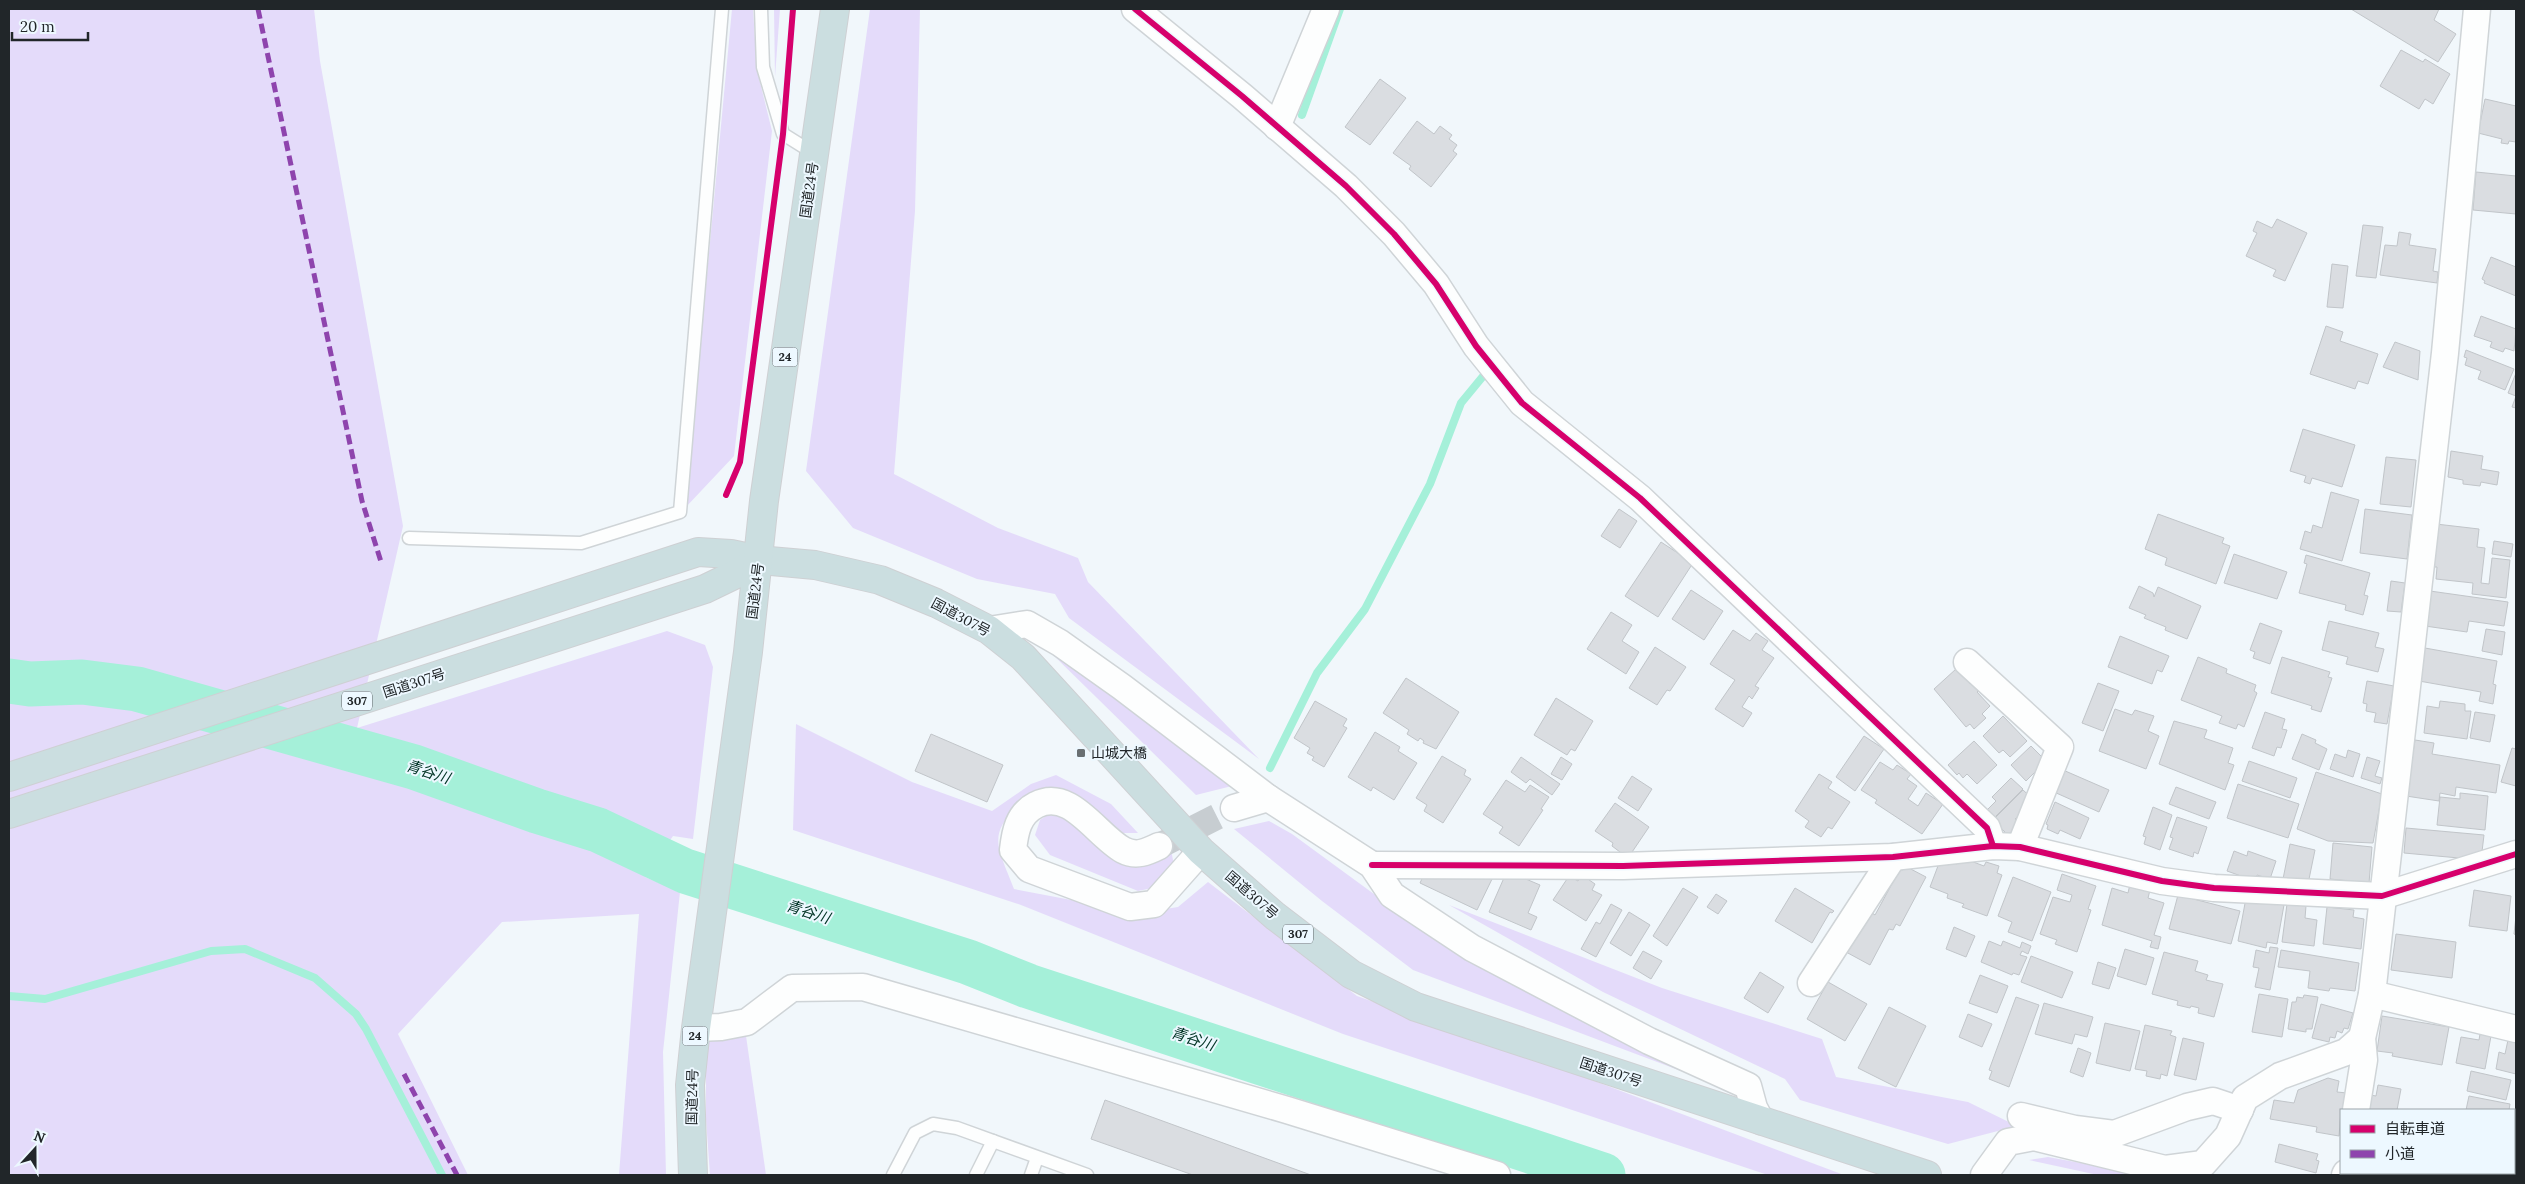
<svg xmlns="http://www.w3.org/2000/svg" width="2525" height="1184" font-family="Lora,'Noto Sans JP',serif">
  <rect width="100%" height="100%" fill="#f1f7fb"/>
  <g fill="#e4dbfa">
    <polygon points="9,9 314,9 320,61 403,526 357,728 667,631 705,645 713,667 693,839 673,836 645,877 680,892 663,1052 666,1175 619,1175 639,914 502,922 398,1034 468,1175 9,1175"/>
    <polygon points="732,9 753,9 757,70 772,131 734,456 685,508"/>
    <polygon points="774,9 780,9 775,77"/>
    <polygon points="870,9 920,9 915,211 894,474 998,528 1078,558 1088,582 1259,759 1069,618 1055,594 977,579 853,528 806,471"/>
    <polygon points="1044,646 1232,786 1196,795"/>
    <path d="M796,724L912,782L992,811L1031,784L1056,775L1111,804L1138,833H1119L1026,797C986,835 996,842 1014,889L1140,913L1178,907L1208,882L1357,996L1560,1068L1844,1175H1768L1343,1034L1021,905L793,830Z"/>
    <polygon points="1055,810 1132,857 1171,850 1174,865 1162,886 1138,891 1050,855 1035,835 1040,820"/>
    <polygon points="1269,821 1292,834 1460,957 1705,1080 1413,970 1322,901 1234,829"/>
    <polygon points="1449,905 1662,988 1822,1039 1836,1077 1968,1102 2017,1126 1948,1144 1800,1100 1785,1079 1603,992"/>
    <polygon points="745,1029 766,1175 710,1175 706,1119 706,1036"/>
    <polygon points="2048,1157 2146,1175 2098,1175 2029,1160"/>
  </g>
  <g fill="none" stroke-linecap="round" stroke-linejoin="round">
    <g stroke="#a5f0d9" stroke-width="8">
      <polyline points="1302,115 1340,9"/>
      <polyline points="1270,768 1317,673 1365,609 1430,484 1461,403 1489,369"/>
      <polyline points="9,996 45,999 211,951 245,949 315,978 356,1014 366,1029 442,1175"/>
    </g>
    <polyline stroke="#a5f0d9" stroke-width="45" points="9,681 30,684 82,682 137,689 414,767 537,811 598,830 685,871 968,962 1028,986 1603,1175"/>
  </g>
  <g fill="#dadde1" stroke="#c1c5c9">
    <polygon points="2351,9 2439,9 2434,20 2456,34 2438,62"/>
    <polygon points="2401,50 2423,62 2425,59 2450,74 2433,104 2425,99 2419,109 2380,86"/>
    <polygon points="1380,79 1406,98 1370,145 1345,127"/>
    <polygon points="2485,99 2516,106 2516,142 2509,141 2508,144 2501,143 2502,139 2478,133"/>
    <polygon points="1417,121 1434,134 1440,126 1452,135 1449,139 1457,145 1453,151 1457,154 1431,187 1409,169 1411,166 1393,153"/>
    <polygon points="2476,172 2516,176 2516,214 2473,210"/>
    <polygon points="2277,219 2307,233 2285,281 2273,276 2276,270 2246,256 2257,233 2253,231 2257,221 2272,228"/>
    <polygon points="2363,225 2383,227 2376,278 2356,276"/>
    <polygon points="2399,232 2411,234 2409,245 2436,249 2433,271 2438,272 2437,283 2380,275 2385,245 2397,246"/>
    <polygon points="2491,257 2516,267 2516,296 2484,283 2485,281 2482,279"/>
    <polygon points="2332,264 2348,266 2343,308 2327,307"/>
    <polygon points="2481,316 2516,329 2514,351 2505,348 2503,352 2490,347 2492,342 2474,336"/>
    <polygon points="2326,326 2343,332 2340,341 2378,354 2368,384 2358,381 2355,389 2310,374"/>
    <polygon points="2395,342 2420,351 2418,380 2383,367"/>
    <polygon points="2466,350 2514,369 2505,390 2478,379 2481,371 2465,365 2467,358 2464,357"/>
    <polygon points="2516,373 2516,408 2512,407 2516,396 2508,393"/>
    <polygon points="2303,429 2355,445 2342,487 2312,478 2310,484 2304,482 2306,476 2290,471"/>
    <polygon points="2451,451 2483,456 2481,469 2499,472 2497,485 2481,482 2480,486 2463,484 2463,480 2448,477"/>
    <polygon points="2386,457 2416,460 2411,507 2380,504"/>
    <polygon points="2331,492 2359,500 2342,561 2300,549 2305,531 2311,533 2313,525 2322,528"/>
    <polygon points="1619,509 1637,521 1620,548 1601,536"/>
    <polygon points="2365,509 2412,515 2407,559 2360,553"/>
    <polygon points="2158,514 2224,538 2222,543 2230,546 2216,584 2165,565 2167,558 2145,549"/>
    <polygon points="2436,524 2479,529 2477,547 2485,548 2481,583 2489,584 2492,558 2510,560 2506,598 2472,594 2473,583 2436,579 2437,567 2431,567"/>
    <polygon points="2494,541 2513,544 2511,557 2492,554"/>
    <polygon points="1661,542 1693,563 1658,617 1625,596"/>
    <polygon points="2234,554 2287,572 2277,599 2224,583"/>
    <polygon points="2306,555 2370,573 2364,595 2368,596 2363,615 2345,610 2346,605 2299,593 2307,564 2304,563"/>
    <polygon points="2391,581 2405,583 2401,612 2387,611"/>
    <polygon points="2139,586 2153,593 2154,597 2158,587 2201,606 2187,639 2165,630 2166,627 2144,618 2146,615 2129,608"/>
    <polygon points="1691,590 1723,611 1704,640 1672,619"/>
    <polygon points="2430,591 2508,602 2504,626 2469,621 2467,632 2425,626"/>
    <polygon points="1611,612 1632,625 1622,641 1639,652 1626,674 1587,649"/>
    <polygon points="2329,621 2379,633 2375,647 2384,649 2378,672 2346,664 2348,657 2322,650"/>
    <polygon points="2260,623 2282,631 2270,664 2253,658 2255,652 2250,650"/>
    <polygon points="2486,629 2505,632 2502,655 2482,651"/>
    <polygon points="1733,630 1750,641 1756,633 1768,641 1762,650 1774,658 1755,686 1759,688 1752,699 1749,696 1742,707 1752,713 1743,727 1715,709 1735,680 1710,664"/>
    <polygon points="2120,636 2169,656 2162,672 2157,670 2152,684 2108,667"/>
    <polygon points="1655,647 1686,667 1670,691 1667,690 1657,705 1629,688"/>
    <polygon points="2425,648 2497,661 2493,684 2496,685 2493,704 2479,701 2481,692 2419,681"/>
    <polygon points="2198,657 2227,669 2226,673 2256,685 2254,691 2257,693 2244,727 2238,724 2236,729 2219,723 2222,716 2181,700"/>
    <polygon points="2282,657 2330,672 2328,677 2332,678 2321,712 2311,709 2312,706 2271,693"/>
    <polygon points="1956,669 1970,684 1973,681 1980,689 1977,692 1990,706 1982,714 1986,718 1974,729 1970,724 1966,727 1934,689"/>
    <polygon points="1406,678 1459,712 1436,749 1423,743 1424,741 1420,738 1418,741 1407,734 1409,730 1383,713"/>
    <polygon points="2367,681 2394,686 2387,724 2374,722 2376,713 2366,711 2367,704 2363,703"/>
    <polygon points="2098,683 2119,691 2103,731 2082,723"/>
    <polygon points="1556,698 1593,721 1575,751 1571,749 1567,755 1534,735"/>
    <polygon points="1315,701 1347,719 1343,726 1347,728 1324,767 1312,760 1314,757 1307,753 1310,748 1294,738"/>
    <polygon points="2440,701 2465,704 2465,711 2471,711 2467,739 2424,733 2427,706 2439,708"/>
    <polygon points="2115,709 2132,715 2135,710 2154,716 2148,731 2159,736 2146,769 2099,751"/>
    <polygon points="2265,712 2285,719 2282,729 2287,730 2281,748 2277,747 2274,756 2252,748"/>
    <polygon points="2475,712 2495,715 2490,742 2470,738"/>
    <polygon points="2003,716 2027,741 2010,757 2003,750 1999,753 1983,736"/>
    <polygon points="2174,721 2207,730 2204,738 2233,748 2228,763 2234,765 2225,790 2159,764"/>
    <polygon points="1375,732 1400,747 1398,751 1417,763 1394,800 1373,787 1371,791 1348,777"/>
    <polygon points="931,734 1003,765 987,802 915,771"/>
    <polygon points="2302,734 2316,740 2315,743 2327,749 2319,770 2292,759"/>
    <polygon points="1864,736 1884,749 1855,791 1836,777"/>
    <polygon points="2415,740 2434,743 2432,754 2500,765 2496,793 2456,787 2455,796 2440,793 2439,801 2406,796"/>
    <polygon points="1974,741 1997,765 1977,784 1967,774 1963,778 1959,773 1957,775 1948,765"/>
    <polygon points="2031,746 2046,761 2026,781 2011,765"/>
    <polygon points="2512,748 2516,749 2516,786 2501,782"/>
    <polygon points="2348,750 2360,754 2353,777 2330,769 2335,754 2346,758"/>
    <polygon points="1442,756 1466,770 1464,775 1471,779 1443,823 1424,811 1427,805 1416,798"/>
    <polygon points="1521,757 1560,784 1552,795 1530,779 1526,783 1511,772"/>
    <polygon points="1561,757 1572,764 1562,780 1551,774"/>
    <polygon points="2367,757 2380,761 2375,776 2382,778 2380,784 2361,778"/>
    <polygon points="2249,761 2297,778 2290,798 2242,781"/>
    <polygon points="1880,762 1893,770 1897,765 1911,774 1907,779 1917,786 1908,799 1918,806 1926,793 1943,804 1922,834 1875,803 1877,800 1861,790"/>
    <polygon points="2063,770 2109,790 2099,812 2054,792"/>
    <polygon points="2316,772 2382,794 2373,843 2328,841 2297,829"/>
    <polygon points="1819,774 1832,782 1828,788 1850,802 1832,829 1828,827 1821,837 1805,827 1809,821 1795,811"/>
    <polygon points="1632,776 1652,789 1638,811 1618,798"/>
    <polygon points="2011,778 2023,789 1995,817 1987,810 1996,801 1992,797"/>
    <polygon points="1506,780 1525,792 1530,785 1549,797 1541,809 1543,810 1519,846 1499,833 1503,827 1483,814"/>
    <polygon points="2238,784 2299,804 2288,838 2227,818"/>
    <polygon points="2176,787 2216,802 2209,819 2169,804"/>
    <polygon points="2023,790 2034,800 2015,819 2020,824 2009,836 1993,820"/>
    <polygon points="2460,793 2488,796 2485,830 2437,825 2440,797 2460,799"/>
    <polygon points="2055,802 2089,818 2080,839 2060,830 2058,834 2047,829 2048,825 2046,824"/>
    <polygon points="1615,803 1649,827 1628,858 1612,846 1613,843 1595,831"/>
    <polygon points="2153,807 2172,815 2160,850 2144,844 2146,837 2143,836"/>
    <polygon points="2177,817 2207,827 2198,854 2194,852 2193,857 2169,849 2173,838 2170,837"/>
    <polygon points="2406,828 2484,835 2481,860 2404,853"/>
    <polygon points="2333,843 2372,847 2369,883 2330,879"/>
    <polygon points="2290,844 2315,850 2308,884 2283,879"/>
    <polygon points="2234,851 2247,856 2248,851 2276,861 2270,879 2257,875 2255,881 2227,871"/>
    <polygon points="1960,857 1984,866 1986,862 1999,866 1997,873 2002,875 1987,916 1962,907 1964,904 1947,898 1948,894 1930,887 1941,858 1957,864"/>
    <polygon points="1905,866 1926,877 1900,926 1896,924 1893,930 1889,929 1870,965 1846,952 1871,912 1875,915 1900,869 1903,870"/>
    <polygon points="1426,870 1493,877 1477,910 1420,883"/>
    <polygon points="1507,871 1540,885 1528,913 1537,917 1531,930 1489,912"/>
    <polygon points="2062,874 2096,886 2088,909 2091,910 2077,952 2055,944 2057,940 2040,934 2053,897 2070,902 2072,895 2057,890"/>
    <polygon points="1582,875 1595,884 1592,890 1602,895 1586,921 1553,900 1569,876 1578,881"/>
    <polygon points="2013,877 2051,892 2032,941 2008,932 2012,922 1998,916"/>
    <polygon points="2130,884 2150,890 2148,898 2164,903 2154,935 2161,937 2158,949 2150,947 2152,941 2102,925 2112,888 2128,893"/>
    <polygon points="1683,888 1698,897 1667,946 1653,936"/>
    <polygon points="1795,888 1834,911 1832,913 1830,912 1812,943 1775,921"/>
    <polygon points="2474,890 2511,896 2507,931 2469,926"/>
    <polygon points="1716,894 1727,901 1718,914 1707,907"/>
    <polygon points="2178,895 2240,911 2231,944 2169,929"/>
    <polygon points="2246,898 2284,905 2277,944 2267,942 2266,948 2238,941"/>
    <polygon points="1611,904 1622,910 1596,957 1581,949 1596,922 1600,924"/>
    <polygon points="2287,904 2306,906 2305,918 2317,920 2314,946 2282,942"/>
    <polygon points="2327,907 2354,910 2353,917 2364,919 2361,949 2323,944"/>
    <polygon points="1629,912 1650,925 1631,956 1610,943"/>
    <polygon points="2516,916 2516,935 2514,934"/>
    <polygon points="1954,927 1975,936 1966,957 1946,949"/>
    <polygon points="2396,934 2456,942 2452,978 2391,970"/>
    <polygon points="1989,941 2001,946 2003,941 2020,948 2022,942 2031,946 2028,954 2022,951 2020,955 2027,957 2019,975 2013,973 2012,975 1981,962"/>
    <polygon points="2270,947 2278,948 2270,990 2255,987 2259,968 2253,967 2256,950 2269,953"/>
    <polygon points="2125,949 2154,958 2146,985 2117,976"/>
    <polygon points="2281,950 2359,963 2355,991 2330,988 2329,991 2308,988 2310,971 2278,967"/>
    <polygon points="1643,951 1662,961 1651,979 1633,968"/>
    <polygon points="2164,952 2198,961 2195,971 2208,975 2206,980 2223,984 2214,1017 2198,1013 2199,1008 2191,1006 2190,1008 2177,1005 2178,1001 2152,994"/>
    <polygon points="2031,956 2073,972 2062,998 2021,982"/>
    <polygon points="2098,962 2116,968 2109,989 2092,984"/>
    <polygon points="1760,972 1784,987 1768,1013 1744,998"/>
    <polygon points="1980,975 2008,986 1997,1013 1969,1003"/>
    <polygon points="1828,982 1867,1004 1845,1041 1807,1019"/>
    <polygon points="2259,994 2288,999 2282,1037 2252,1032"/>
    <polygon points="2304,995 2318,997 2312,1029 2306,1029 2306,1032 2288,1029 2292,1002 2296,1002 2297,997 2303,998"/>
    <polygon points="2016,997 2039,1005 2009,1087 1989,1079 1992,1071 1989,1070"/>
    <polygon points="2044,1003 2093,1017 2087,1037 2075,1034 2072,1044 2035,1034"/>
    <polygon points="2321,1004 2353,1013 2348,1029 2344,1028 2342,1033 2337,1031 2335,1038 2330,1037 2329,1042 2312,1038"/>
    <polygon points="1889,1007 1926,1026 1896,1087 1858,1068"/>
    <polygon points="1968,1014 1992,1024 1982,1047 1959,1037"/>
    <polygon points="2382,1016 2449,1027 2442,1065 2392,1056 2393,1053 2377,1051"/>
    <polygon points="2105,1023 2140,1031 2130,1071 2096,1063"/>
    <polygon points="2145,1025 2172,1031 2170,1035 2176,1037 2167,1076 2161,1074 2160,1079 2146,1076 2147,1071 2135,1069"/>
    <polygon points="2480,1034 2491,1036 2485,1069 2456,1063 2461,1037 2479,1040"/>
    <polygon points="2183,1038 2204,1043 2196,1080 2174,1075"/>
    <polygon points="2508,1040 2516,1042 2516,1074 2496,1069 2499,1052 2505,1054"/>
    <polygon points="2078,1048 2091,1053 2083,1077 2070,1072"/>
    <polygon points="2471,1071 2511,1080 2506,1100 2467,1091"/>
    <polygon points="2328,1078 2339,1081 2337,1092 2347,1093 2344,1110 2341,1110 2339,1136 2316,1132 2317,1127 2270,1119 2274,1100 2294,1103 2298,1090"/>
    <polygon points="2378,1085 2401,1089 2397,1110 2368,1110 2370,1095 2376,1096"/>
    <polygon points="2469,1096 2510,1104 2509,1110 2466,1110"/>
    <polygon points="1105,1100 1311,1175 1193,1175 1091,1139"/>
    <polygon points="2279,1144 2318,1154 2316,1160 2319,1161 2316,1173 2275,1162"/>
    <polygon points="2362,1173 2418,1173 2417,1175 2374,1175"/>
  </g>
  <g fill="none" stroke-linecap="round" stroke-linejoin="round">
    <polyline stroke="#c7cdd1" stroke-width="26" stroke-dasharray="26 13" stroke-linecap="butt" points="1159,846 1234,808"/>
    <defs>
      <g id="lane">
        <polyline points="761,9 763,67 783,134 815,154"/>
        <polyline points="409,538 581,543 680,512 722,9"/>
        <polyline points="893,1175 915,1133 933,1124 957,1128 1087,1175"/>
        <polyline points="976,1175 993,1141"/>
        <polyline points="1031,1175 1037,1158"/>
      </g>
      <g id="street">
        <polyline points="1135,9 1242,96 1346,186 1394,234 1436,284 1476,346 1522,403 1640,498 1987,828 1993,846"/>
        <polyline points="1277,127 1326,9"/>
        <polyline points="989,630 1027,624 1060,643 1122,687 1268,798 1372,865 1392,895 1472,948 1649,1041 1748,1086 1754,1108 1761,1121"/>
        <polyline points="1967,662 2060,747 2020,847"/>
        <polyline points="1234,808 1268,798"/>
        <path d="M1159,846C1147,852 1136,857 1123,850C1096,835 1070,787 1036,805C1018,814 1015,832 1013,850L1029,869L1130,907L1154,904L1201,851"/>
        <polyline points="1372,865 1623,866 1893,857 1993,846 2020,847 2162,881 2214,888 2382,896 2516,854"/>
        <polyline points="1811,983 1893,857"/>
        <polyline points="2372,994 2516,1029"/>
        <polyline points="696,1028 721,1027 747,1022 792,988 863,987 1287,1110 1497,1175"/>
        <polyline points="2356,1110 2364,1060 2362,1038 2372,994 2445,353 2477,9"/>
        <polyline points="2021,1116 2075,1129 2114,1134 2187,1107 2213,1101 2240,1110"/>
        <polyline points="1984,1175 2008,1142 2034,1137 2165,1169 2203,1164 2228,1136 2245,1098 2280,1076 2346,1052 2362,1038"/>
        <polyline points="2345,1175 2346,1173"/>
      </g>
      <g id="highway">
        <polyline points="9,777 698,552 731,554 759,560 815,565 880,580 936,603 989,630 1023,657 1201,851 1275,916 1351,974 1416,1007 1927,1175"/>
        <polyline points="9,814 705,589 734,575 759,560"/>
        <polyline points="693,1175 690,1085 696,1028 748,652 764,501 835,9"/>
      </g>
    </defs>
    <use href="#lane" stroke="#cfd4d7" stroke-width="15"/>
    <use href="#street" stroke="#cfd4d7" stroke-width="29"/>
    <use href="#highway" stroke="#ced0d3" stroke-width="30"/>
    <use href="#lane" stroke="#fdfefe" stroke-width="12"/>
    <use href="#street" stroke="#fdfefe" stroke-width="26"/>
    <use href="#highway" stroke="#cbdee0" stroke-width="28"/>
    <g stroke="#8e44ad" stroke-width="5" stroke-dasharray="10 5" stroke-linecap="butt">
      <polyline points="258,9 362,501 382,565"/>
      <polyline points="404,1074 457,1175"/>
    </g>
    <defs>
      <g id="cycleway">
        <polyline points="1135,9 1242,96 1346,186 1394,234 1436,284 1476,346 1522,403 1640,498 1987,828 1993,846"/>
        <polyline points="726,495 740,462 783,134 793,9"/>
        <polyline points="1372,865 1623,866 1893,857 1993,846 2020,847 2162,881 2214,888 2382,896 2516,854"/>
      </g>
    </defs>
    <use href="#cycleway" stroke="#edf8ff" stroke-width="9"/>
    <use href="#cycleway" stroke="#d6006c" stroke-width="6"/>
  </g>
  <rect fill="#6a6f72" stroke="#edf8ff" stroke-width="2" x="1076" y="748" width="10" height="10" rx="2.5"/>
  <g text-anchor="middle" stroke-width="4" stroke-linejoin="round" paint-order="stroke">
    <g fill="#edf8ff" stroke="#5e6569" stroke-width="1">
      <rect x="772.5" y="347.5" width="25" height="19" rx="4"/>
      <rect x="342" y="691.5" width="30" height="19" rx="4"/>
      <rect x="1283" y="924.5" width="30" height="19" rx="4"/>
      <rect x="682.5" y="1026.5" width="25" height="19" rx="4"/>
    </g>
    <g font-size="12" font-weight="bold" fill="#212629">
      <text x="785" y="361">24</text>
      <text x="357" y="705">307</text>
      <text x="1298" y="938">307</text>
      <text x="695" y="1040">24</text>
    </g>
    <g font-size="14" fill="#212629" stroke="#edf8ff">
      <text transform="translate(809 190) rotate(-82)" y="5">国道24号</text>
      <text transform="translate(755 591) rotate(-83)" y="5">国道24号</text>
      <text transform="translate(961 617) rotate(28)" y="5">国道307号</text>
      <text transform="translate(414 683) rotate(-18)" y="5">国道307号</text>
      <text transform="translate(1252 895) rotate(41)" y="5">国道307号</text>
      <text transform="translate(1611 1072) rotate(18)" y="5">国道307号</text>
      <text transform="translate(692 1097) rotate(-89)" y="5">国道24号</text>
    </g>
    <g font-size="14" fill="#212629" stroke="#edf8ff" text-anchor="start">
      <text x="1091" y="758">山城大橋</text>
    </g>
    <g font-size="15" font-style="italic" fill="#003325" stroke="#edf8ff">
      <text transform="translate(428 772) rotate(18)" y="5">青谷川</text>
      <text transform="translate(808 912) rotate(18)" y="5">青谷川</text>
      <text transform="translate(1193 1039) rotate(18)" y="5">青谷川</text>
    </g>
  </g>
  <rect width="2525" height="1184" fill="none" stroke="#212629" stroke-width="20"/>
  <rect x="2340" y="1109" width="175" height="65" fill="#edf8ff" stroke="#9ba4a9"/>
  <rect x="2350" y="1125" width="25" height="8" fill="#d6006c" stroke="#9ba4a9"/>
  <text x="2385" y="1134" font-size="15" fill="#212629">自転車道</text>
  <rect x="2350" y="1150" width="25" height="8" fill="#8e44ad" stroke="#9ba4a9"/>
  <text x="2385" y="1159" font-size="15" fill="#212629">小道</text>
  <g transform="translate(35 1149) rotate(21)" stroke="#edf8ff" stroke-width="4" paint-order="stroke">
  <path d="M0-4L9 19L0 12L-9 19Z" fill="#212629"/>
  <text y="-8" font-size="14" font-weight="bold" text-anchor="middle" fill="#212629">N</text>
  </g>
  <path d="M12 32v8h76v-8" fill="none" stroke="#212629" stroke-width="2.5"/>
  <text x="20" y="32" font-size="15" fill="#212629" stroke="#edf8ff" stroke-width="4" paint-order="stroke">20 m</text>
</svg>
